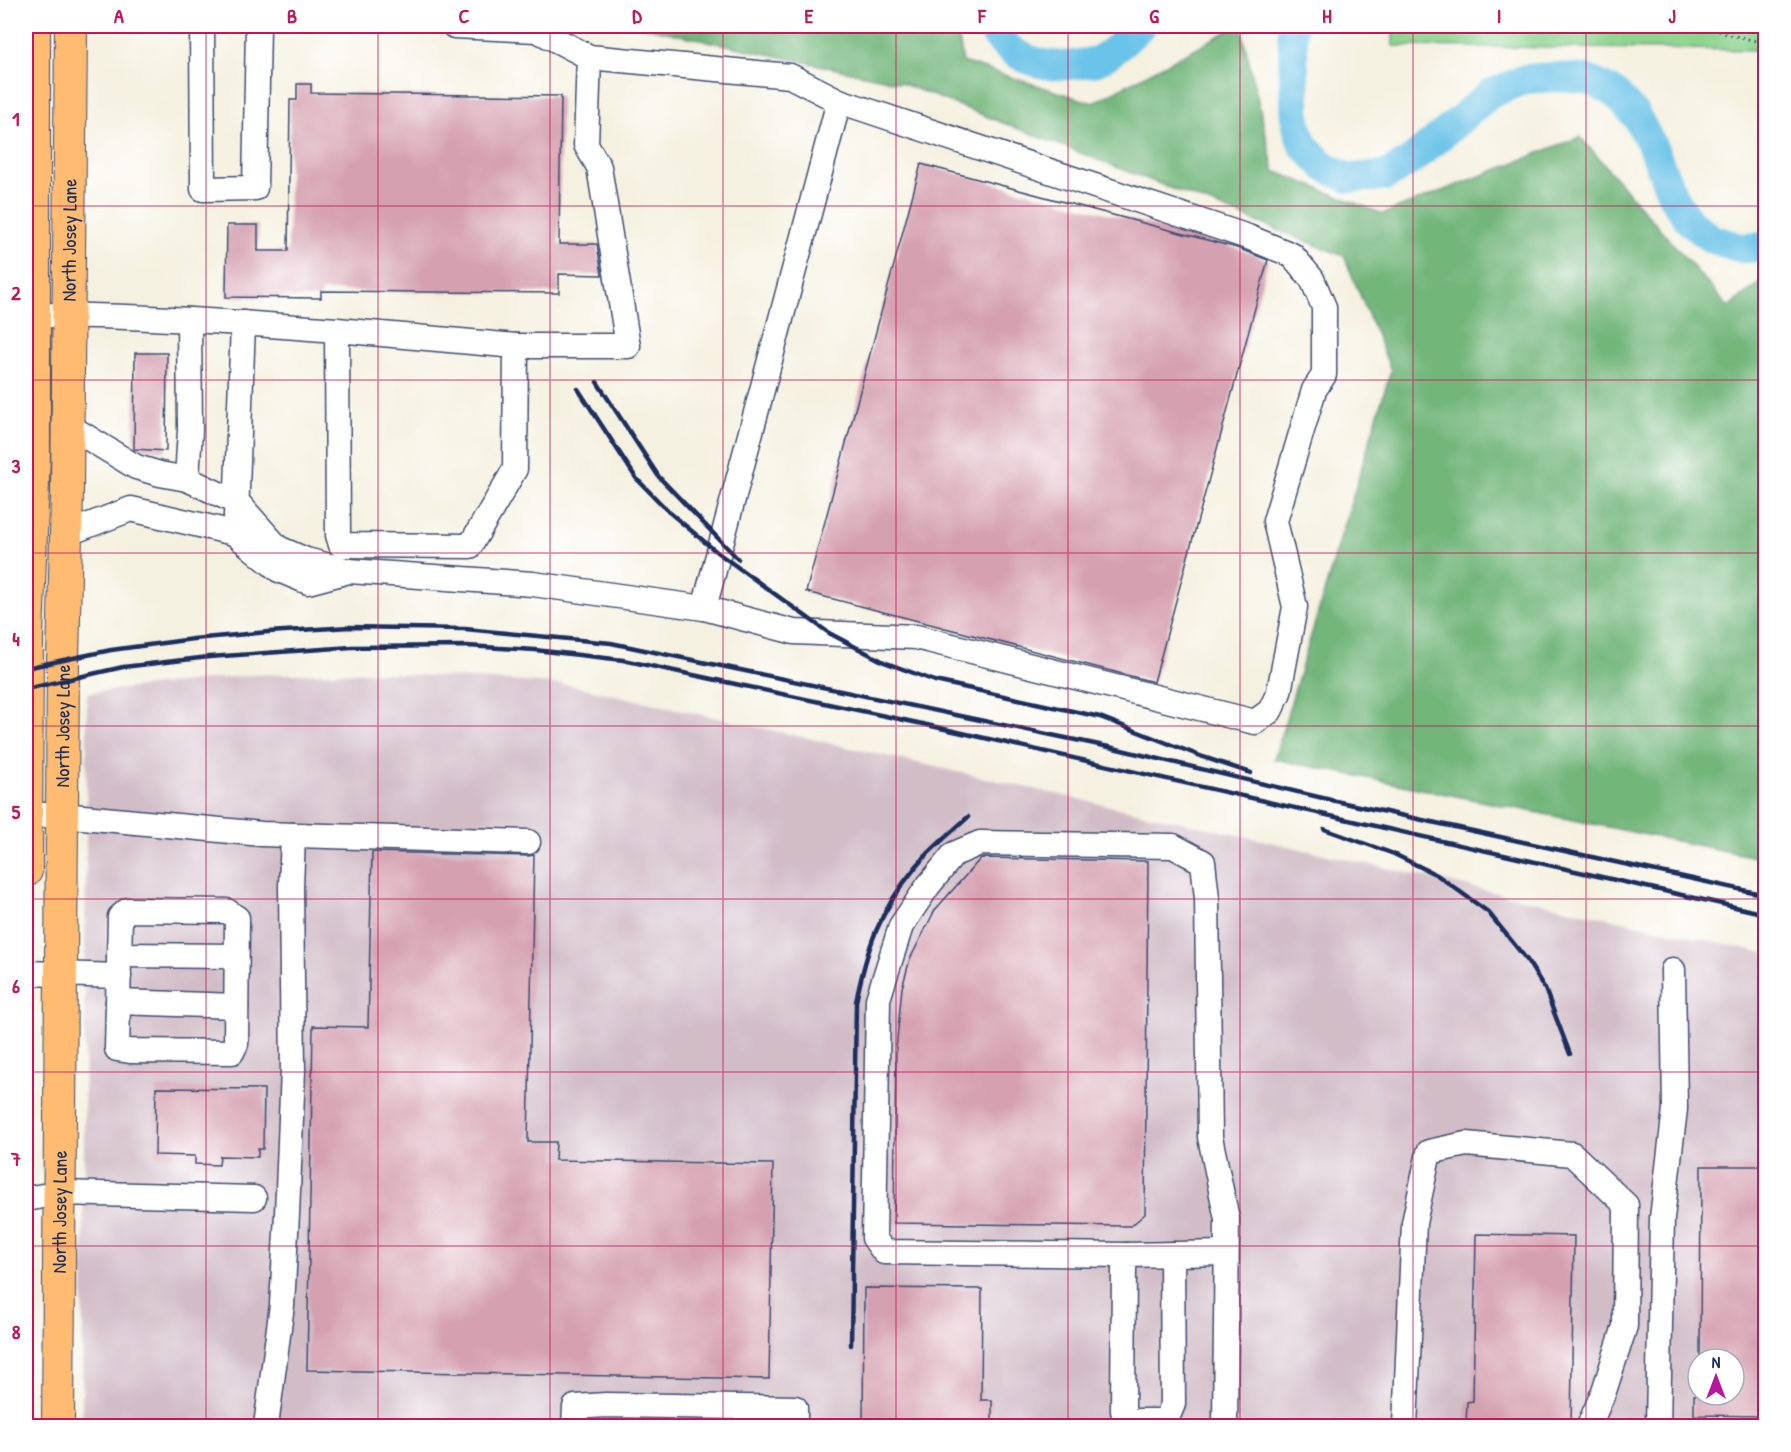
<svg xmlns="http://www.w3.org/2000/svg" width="1791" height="1452" font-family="'Patrick Hand',sans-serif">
  <rect width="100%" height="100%" fill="#fff"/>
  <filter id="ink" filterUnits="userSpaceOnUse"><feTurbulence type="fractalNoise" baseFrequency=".0167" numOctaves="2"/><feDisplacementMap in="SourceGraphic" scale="12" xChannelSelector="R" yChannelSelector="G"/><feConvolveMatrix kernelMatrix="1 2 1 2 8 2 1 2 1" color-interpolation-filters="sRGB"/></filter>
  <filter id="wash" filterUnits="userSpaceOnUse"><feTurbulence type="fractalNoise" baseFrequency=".008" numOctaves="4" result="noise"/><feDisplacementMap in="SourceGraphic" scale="24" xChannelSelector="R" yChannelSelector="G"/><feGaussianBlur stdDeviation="1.35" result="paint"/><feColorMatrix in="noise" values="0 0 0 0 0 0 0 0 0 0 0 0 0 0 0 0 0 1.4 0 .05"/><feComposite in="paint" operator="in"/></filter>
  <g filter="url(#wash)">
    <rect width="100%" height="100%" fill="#f5f1e0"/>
    <path fill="#d2bdc7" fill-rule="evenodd" d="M370,672L570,685L1765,953V1426H82L87,693L251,675ZM1698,1359H1734V1395H1698Z"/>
    <polygon fill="#8ed48f" stroke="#548276" stroke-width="1.5" points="1393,26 1765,26 1765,50 1393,46"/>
    <polygon fill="#72b67a" stroke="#46726c" stroke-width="1.5" points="639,26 957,26 963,62 1093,103 1237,26 1241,26 1274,171 1383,214 1580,137 1728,307 1765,279 1765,859 1274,759 1391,370 1344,256 901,83"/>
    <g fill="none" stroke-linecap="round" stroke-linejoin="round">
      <g stroke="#6bc3e8" stroke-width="30">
        <path d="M990,26C1008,58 1043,70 1079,64C1084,63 1092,63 1097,61C1114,53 1128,38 1141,26"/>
        <polyline points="1292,26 1296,123 1303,145 1325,167 1348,178 1385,176 1412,160 1490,94 1525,79 1554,77 1586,79 1614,92 1636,116 1651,143 1673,197 1690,222 1712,239 1741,248 1766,247"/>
      </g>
    </g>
    <g id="blocks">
      <g fill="#d5a0b0">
        <polygon points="297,84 311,84 311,93 561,96 559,244 597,244 602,275 559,274 559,293 321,291 321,298 226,297 227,225 258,225 258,251 288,251 290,100 297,100"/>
        <polygon points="921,164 1237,248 1268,260 1154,682 806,592"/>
        <polygon points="135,353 167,353 166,451 134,449"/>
        <polygon points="372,852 528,856 534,855 528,1142 556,1142 555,1160 773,1164 769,1379 307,1370 313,1026 368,1027"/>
        <polygon points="981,858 1148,861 1145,1214 1131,1226 894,1223 896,1050 902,988 910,959 935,910"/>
        <polygon points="156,1088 264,1089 263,1149 258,1149 258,1157 220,1156 219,1165 195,1164 195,1156 155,1155"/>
        <polygon points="1701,1166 1766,1166 1766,1384 1763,1384 1763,1416 1694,1415 1694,1395 1734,1395 1734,1359 1700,1359"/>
        <polygon points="1476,1234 1574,1236 1571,1426 1466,1426 1467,1402 1473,1401"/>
        <polygon points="864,1288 982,1289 981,1400 992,1400 992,1426 863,1426"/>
      </g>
    </g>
  </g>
  <g filter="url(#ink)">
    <use href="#blocks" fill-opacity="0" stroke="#3c4c72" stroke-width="1.5"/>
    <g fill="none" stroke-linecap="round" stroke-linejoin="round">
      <defs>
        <g id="minor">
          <polyline points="202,26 203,189 255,188 258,26"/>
          <polyline points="454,26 537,30 589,57 586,145 599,167 628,346 516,346"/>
          <path d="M26,315C129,315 233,322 337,330L338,535L341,545L470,546L515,469L516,346L337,330"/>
          <polyline points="187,479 190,430 189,320"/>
          <polyline points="236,516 243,323"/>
          <polyline points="66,534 131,509 234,533 279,570 308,582 349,571 306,560 278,548 238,503 187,479 160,474 136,467 67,425"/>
          <polyline points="349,571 533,584 704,608 839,101 790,76 589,57"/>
          <polyline points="704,608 794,632 916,637 1255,722 1270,711 1279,692 1295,607 1275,521 1314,390 1324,375 1324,307 1312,279 1292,255 1248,237 839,101"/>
          <polyline points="27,815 62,815 262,834 528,842"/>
          <polygon points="128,910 227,911 237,918 236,1044 232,1052 130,1051 117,1049 120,917"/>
          <polyline points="119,955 236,956"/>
          <polyline points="26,973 119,976"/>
          <polyline points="118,1002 236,1006"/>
          <polyline points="26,1199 60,1193 254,1198"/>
          <polyline points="1172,1254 1173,1404 1166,1421 1129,1421 1123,1411 1124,1268 1126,1255 1226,1253"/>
          <polyline points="1126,1255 884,1252 874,1238 878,999 901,926 928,886 954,854 980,843 1173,846 1203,862 1207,898 1210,1137 1227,1219 1225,1426"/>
          <polyline points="266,1426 282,1305 287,1214 293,1070 291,887 293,835"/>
          <polyline points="574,1426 575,1407 606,1405 795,1408 795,1426"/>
          <polyline points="1405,1426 1414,1223 1429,1152 1466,1144 1572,1154 1626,1205 1625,1326 1604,1391 1589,1426"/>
          <polyline points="1658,1426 1662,1218 1675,1109 1673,970"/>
        </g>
        <g id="major">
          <polyline points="26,871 27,637 34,456 34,26"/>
          <path id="s1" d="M58,1426L63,659L67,493L71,26"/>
        </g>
      </defs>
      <use href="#minor" stroke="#3c4c72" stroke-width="27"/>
      <use href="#major" stroke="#3c4c72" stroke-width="34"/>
      <polyline stroke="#3c4c72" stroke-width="3" stroke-dasharray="1.5 4.5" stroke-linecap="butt" points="1708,26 1726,34 1766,43"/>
      <use href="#minor" stroke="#fff" stroke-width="24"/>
      <use href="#major" stroke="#febb71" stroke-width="32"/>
      <g stroke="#1b2f5e" stroke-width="4.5">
        <polyline points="597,382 659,477 738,559"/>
        <polyline points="578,389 636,478 669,512 718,553 829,633 884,662 935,681 1100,717 1203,757 1251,773"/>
        <polyline points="26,668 111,650 193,639 268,632 350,627 465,629 611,643 1109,747 1331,800 1766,895"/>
        <polyline points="26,689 123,667 209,657 352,647 467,646 535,650 623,660 918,723 1766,914"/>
        <polyline points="1324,829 1394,854 1437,875 1488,912 1527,960 1545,989 1570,1054"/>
        <path d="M851,1345L856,1002C867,947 879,912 915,868C930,849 951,833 968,817"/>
      </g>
    </g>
  </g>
  <path fill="none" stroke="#c2185b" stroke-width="1.5" stroke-opacity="0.55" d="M206,26V1426M378,26V1426M550,26V1426M723,26V1426M896,26V1426M1068,26V1426M1240,26V1426M1413,26V1426M1586,26V1426M26,206H1766M26,380H1766M26,553H1766M26,726H1766M26,899H1766M26,1072H1766M26,1246H1766"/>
  <g text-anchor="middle" stroke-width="6" stroke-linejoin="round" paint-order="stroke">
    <g font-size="20" fill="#1b2f5e" stroke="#fff">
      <text dy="7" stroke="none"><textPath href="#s1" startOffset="1186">North Josey Lane</textPath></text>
      <text dy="7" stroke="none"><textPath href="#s1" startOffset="700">North Josey Lane</textPath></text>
      <text dy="7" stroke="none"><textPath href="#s1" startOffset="214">North Josey Lane</textPath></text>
    </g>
  </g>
  <rect width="1791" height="1452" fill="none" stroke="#fff" stroke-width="66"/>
  <g transform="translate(1716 1377)"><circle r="28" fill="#ffffff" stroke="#a4acbf" stroke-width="1.5"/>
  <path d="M0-4.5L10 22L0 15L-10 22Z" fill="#b5179e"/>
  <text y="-9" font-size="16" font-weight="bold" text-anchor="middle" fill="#1b2f5e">N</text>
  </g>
  <rect x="33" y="33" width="1725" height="1386" fill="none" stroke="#c2185b" stroke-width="2"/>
  <g font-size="20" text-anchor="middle" font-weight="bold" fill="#c2185b">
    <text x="119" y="23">A</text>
    <text x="292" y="23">B</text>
    <text x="464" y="23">C</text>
    <text x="637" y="23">D</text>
    <text x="809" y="23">E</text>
    <text x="982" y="23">F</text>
    <text x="1154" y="23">G</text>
    <text x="1327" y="23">H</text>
    <text x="1499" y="23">I</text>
    <text x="1672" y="23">J</text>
    <text x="16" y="126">1</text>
    <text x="16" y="300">2</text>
    <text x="16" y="473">3</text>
    <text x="16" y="646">4</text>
    <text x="16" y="819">5</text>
    <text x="16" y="993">6</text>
    <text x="16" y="1166">7</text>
    <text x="16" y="1339">8</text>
  </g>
</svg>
